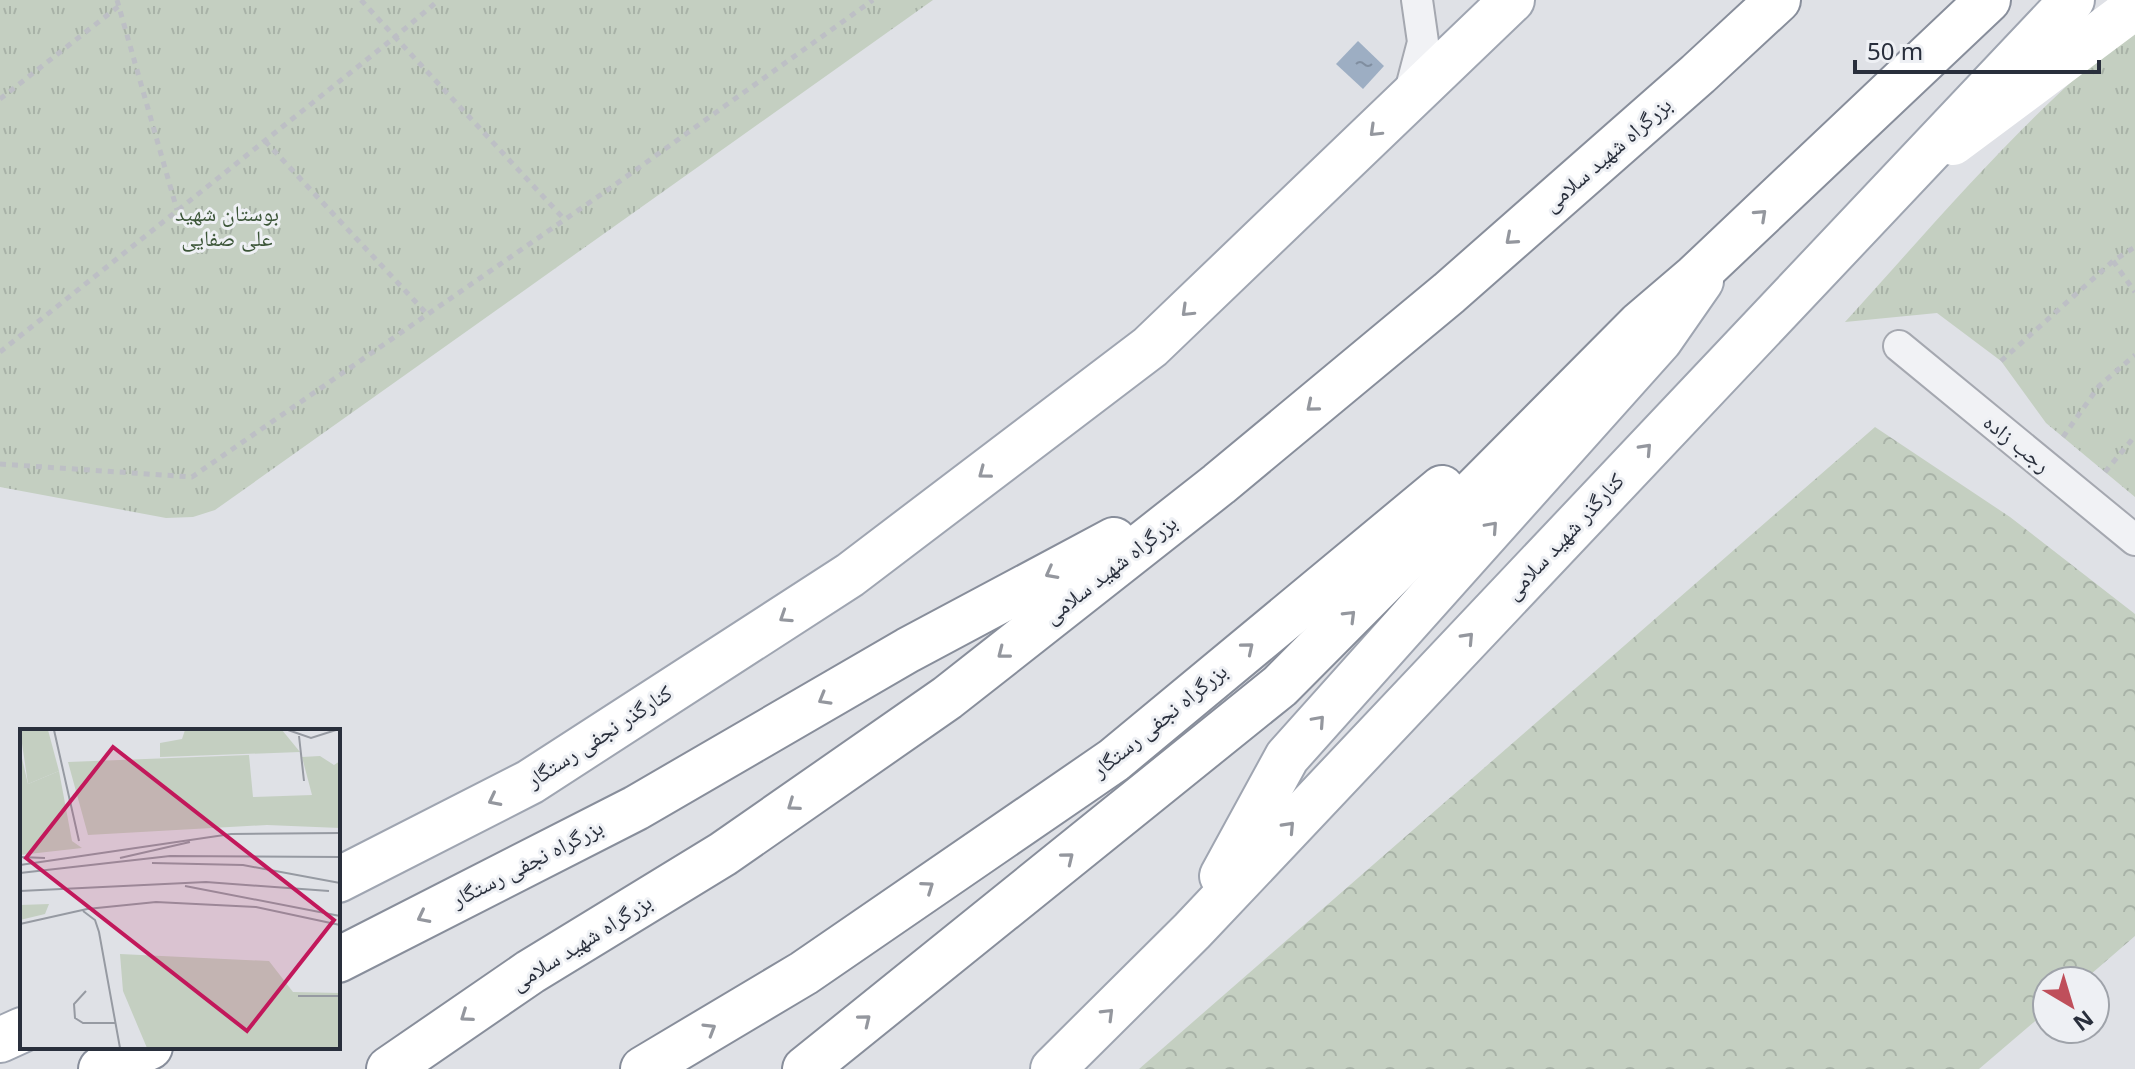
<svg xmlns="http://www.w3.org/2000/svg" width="2135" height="1069" font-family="'Noto Sans','Noto Naskh Arabic',sans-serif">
  <defs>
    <pattern id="grass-tufts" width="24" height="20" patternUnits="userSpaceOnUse" patternTransform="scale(2)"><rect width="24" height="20" fill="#c4cfc1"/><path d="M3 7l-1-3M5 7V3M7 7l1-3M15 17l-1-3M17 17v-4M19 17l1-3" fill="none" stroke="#a8b2a7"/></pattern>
    <pattern id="forest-crowns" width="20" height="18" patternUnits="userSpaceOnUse" patternTransform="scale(2)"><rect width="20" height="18" fill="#c4cfc1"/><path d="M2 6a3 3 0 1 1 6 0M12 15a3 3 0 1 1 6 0" fill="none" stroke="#a8b2a7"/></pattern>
    <pattern id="water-ripples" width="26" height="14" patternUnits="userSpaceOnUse" patternTransform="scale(2)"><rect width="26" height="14" fill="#9daec3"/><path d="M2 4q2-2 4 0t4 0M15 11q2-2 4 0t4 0" fill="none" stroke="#808ea0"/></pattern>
  </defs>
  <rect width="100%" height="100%" fill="#dfe1e6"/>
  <g fill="url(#grass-tufts)">
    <polygon points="0,0 933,0 215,510 193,517 166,518 0,487"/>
    <path d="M2135,27V497L2046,423L2001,361L1937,313L1845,322C1936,222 2029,111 2135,27Z"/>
  </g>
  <polygon fill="url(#forest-crowns)" points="1875,427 2010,517 2135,614 2135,936 2083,981 2047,981 2047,1011 1979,1069 1139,1069"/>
  <polygon fill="url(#water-ripples)" points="1358,41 1384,66 1363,89 1336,64"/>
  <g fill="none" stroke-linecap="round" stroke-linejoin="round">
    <defs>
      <g id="street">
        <polyline points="1408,99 1423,42 1417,0"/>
        <polyline points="1899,346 2135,540"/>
      </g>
      <g id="primary">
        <polyline points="1222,876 1287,757 1660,340 1701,281"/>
        <polyline points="338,880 530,782 850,575 1150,347 1512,0"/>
        <polyline points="0,1040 22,1030"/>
        <polyline points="1053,1069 1192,931 2072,0"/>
      </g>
      <g id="highway">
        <polyline points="338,960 636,808 908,650 1114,540"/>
        <polyline points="101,1069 150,1047"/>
        <polyline points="389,1069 530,972 723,854 947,698 1219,484 1449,293 1698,74 1778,0"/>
        <polyline points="643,1069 804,973 1114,760 1442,488"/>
        <polyline points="805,1069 1280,686 1640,324 1695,277 1988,0"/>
      </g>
    </defs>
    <use href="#street" stroke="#a5a8b0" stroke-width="34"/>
    <use href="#primary" stroke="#9fa5b1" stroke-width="48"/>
    <use href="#highway" stroke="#888e9b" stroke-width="48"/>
    <g stroke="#bdbfc5" stroke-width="5" stroke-dasharray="6 6" stroke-linecap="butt">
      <polyline points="117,0 177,210"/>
      <polyline points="361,0 395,37 439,0"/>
      <polyline points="0,99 119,6"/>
      <polyline points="265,141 427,314"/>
      <polyline points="2113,261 2135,292"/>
      <polyline points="0,352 395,37 565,220"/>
      <polyline points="2001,361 2113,261 2135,247"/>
      <polyline points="2063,437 2099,386 2135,355"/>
      <polyline points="0,464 192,477 609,189 873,0"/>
      <polyline points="2105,472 2135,436"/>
    </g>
    <use href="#street" stroke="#f1f2f5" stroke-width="30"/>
    <polyline stroke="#fff" stroke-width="44" points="1953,143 2135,7"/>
    <use href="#primary" stroke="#fff" stroke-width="44"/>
    <use href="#highway" stroke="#fff" stroke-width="44"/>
  </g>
  <defs><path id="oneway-chevron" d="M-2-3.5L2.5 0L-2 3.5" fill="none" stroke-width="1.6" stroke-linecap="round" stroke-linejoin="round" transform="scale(2)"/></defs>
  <g stroke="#94979e">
    <use href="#oneway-chevron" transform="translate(1375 131) rotate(136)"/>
    <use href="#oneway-chevron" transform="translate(1761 215) rotate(-43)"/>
    <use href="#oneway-chevron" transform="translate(1511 239) rotate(139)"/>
    <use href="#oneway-chevron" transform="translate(1187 311) rotate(136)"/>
    <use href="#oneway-chevron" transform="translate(1312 406) rotate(140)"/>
    <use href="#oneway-chevron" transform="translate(1646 449) rotate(-47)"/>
    <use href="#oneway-chevron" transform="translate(984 473) rotate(143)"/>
    <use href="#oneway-chevron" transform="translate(1492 527) rotate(-48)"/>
    <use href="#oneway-chevron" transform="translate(1051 573) rotate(152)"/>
    <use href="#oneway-chevron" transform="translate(1350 616) rotate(-45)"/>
    <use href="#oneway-chevron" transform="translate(785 617) rotate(147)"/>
    <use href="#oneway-chevron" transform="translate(1468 638) rotate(-47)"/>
    <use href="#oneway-chevron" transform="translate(1248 648) rotate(-40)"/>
    <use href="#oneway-chevron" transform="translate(1003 653) rotate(142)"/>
    <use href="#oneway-chevron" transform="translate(824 699) rotate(150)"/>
    <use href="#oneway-chevron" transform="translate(1319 721) rotate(-48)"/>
    <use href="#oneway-chevron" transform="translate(494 800) rotate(153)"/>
    <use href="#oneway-chevron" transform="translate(793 805) rotate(145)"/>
    <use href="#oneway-chevron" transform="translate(1289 827) rotate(-47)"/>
    <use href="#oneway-chevron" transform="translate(1068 858) rotate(-39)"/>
    <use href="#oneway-chevron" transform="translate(928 887) rotate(-35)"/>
    <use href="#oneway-chevron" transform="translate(423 917) rotate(153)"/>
    <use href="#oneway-chevron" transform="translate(1108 1014) rotate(-45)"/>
    <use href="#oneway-chevron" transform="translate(466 1016) rotate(145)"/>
    <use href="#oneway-chevron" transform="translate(865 1020) rotate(-39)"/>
    <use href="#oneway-chevron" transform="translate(710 1029) rotate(-31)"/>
  </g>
  <g text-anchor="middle" stroke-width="6" stroke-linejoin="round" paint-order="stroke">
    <g font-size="22" fill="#292f3c" stroke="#eef0f4">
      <text transform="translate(1607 154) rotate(-41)" y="8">بزرگراه شهید سلامی</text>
      <text transform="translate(2017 443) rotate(39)" y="8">رجب زاده</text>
      <text transform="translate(1564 536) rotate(-47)" y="8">کنارگذر شهید سلامی</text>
      <text transform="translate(1110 569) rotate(-38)" y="8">بزرگراه شهید سلامی</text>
      <text transform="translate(1159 720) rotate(-39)" y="8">بزرگراه نجفی رستگار</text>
      <text transform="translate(599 736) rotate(-33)" y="8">کنارگذر نجفی رستگار</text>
      <text transform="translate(527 863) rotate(-27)" y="8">بزرگراه نجفی رستگار</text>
      <text transform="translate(581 942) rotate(-32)" y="8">بزرگراه شهید سلامی</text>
    </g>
    <g font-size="22" fill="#3c5638" stroke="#eef0f4">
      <text x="227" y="221">بوستان شهید<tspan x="227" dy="25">علی صفایی</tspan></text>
    </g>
  </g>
  <g transform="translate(20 729)">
    <rect width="320" height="320" fill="#dfe1e6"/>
    <path d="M165,1H262L280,23L140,28V14L162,10ZM0,21L8,55L39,42L52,112L62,119L0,126ZM29,175L25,185L0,191V176ZM100,225L249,232L273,263L320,264V319H127L103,262Z" fill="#c4cfc1"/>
    <path d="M0,1H28L39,42L8,55ZM229,26L233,68L292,66L282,28L300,27L314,36L320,32V99L247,96L68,106L48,33Z" fill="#c4cfc1"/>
    <path fill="none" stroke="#969aa2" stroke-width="2" d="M34,1L59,112M268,1L291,9L316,1M279,7L284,52M0,128L25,129M100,129L170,113M132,134L223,136L320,154M0,136L211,105L320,104M0,144L150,127L320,128M165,157L320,187M0,162L186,153L309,162M63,182L75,191L79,203L100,319M0,195L67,180L136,173L236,178L320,196M66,262L54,275L55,289L63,294H95M278,267H320"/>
    <path fill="#c2185b" fill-opacity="0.15" stroke="#c2185b" stroke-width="4" d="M93,18L314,191L227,302L6,129Z"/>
    <rect width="320" height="320" fill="none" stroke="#292f3c" stroke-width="4"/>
  </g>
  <g transform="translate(2071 1005) rotate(142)"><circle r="38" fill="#eef0f4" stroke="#9fa3aa" stroke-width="2"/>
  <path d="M0-6L14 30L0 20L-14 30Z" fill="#bf4f5b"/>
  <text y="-12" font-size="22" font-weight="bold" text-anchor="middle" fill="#292f3c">N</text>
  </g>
  <path d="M1855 60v12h244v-12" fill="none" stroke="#292f3c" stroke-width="4"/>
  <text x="1867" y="60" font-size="24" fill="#292f3c" stroke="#eef0f4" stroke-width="6" paint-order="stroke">50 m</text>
</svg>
